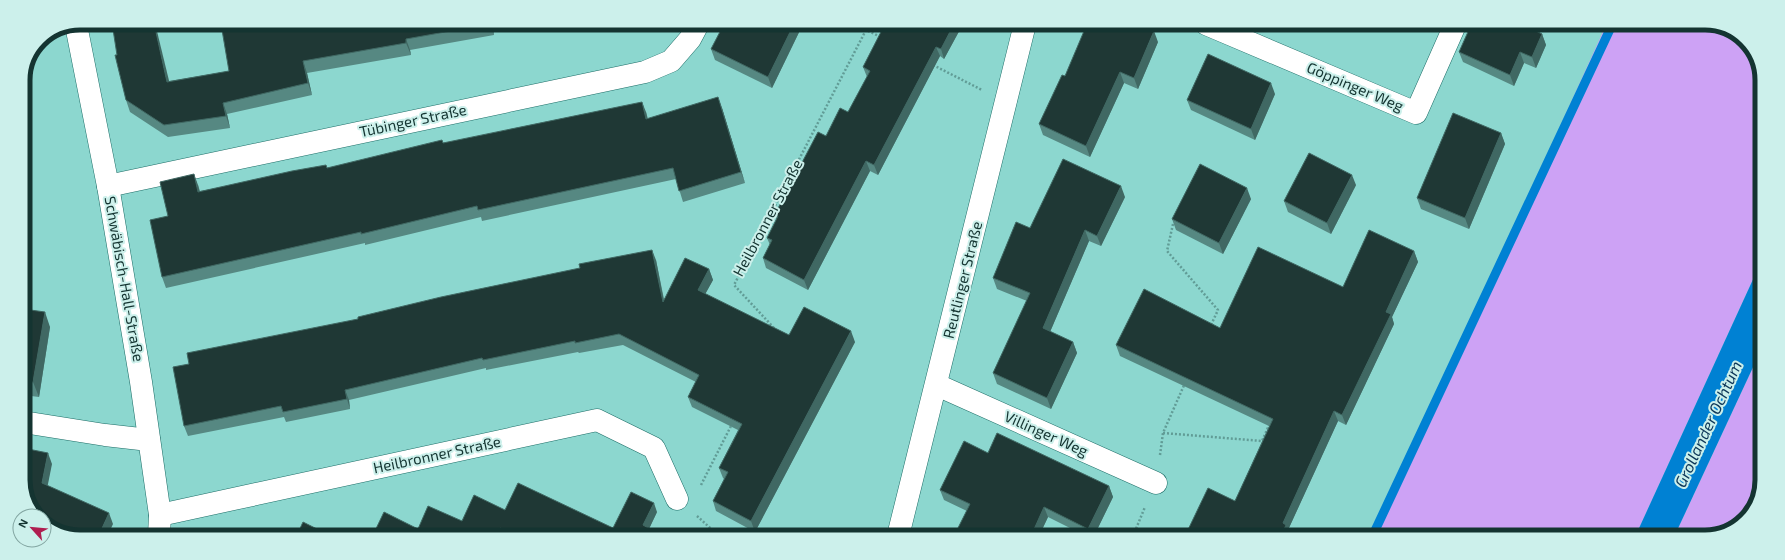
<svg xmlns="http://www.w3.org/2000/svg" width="1785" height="560" font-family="'Exo 2',sans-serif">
  <rect width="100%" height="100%" fill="#8cd7cf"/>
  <g fill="#cda2f5">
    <polygon points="1606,25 1720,25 1750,45 1762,76 1761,262 1635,537 1374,537"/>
    <polygon points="1761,350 1760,495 1740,525 1705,537 1674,537"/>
  </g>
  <polygon fill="#0081d3" points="1761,262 1761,350 1674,537 1635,537"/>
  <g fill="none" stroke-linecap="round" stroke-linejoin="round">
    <polyline stroke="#0081d3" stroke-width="9" points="1372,537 1612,25"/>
    <defs>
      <g id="minor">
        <polyline points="1206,24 1416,113 1455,25"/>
        <polyline points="76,25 108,186 141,382 160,515 159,535"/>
        <polyline points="108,186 645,72 671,61 690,39 698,24"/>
        <polyline points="937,385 1156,483"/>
        <polyline points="23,422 105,435 149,440"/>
        <polyline points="160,515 597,420 654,448 677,499"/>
        <polyline points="898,536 1025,24"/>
      </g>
    </defs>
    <use href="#minor" stroke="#1c6d67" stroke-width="23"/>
    <g stroke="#619c96" stroke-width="2.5" stroke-dasharray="2 2" stroke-linecap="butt">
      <polyline points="933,65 982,90"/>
      <polyline points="1173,224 1167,251 1218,310 1211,325"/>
      <polyline points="774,328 734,285 866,30 881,37"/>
      <polyline points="1163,433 1262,441 1270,423"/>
      <polyline points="1160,455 1163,433 1185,383"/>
      <polyline points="701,485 732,424"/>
      <polyline points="697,516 719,536"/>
      <polyline points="1133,536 1145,507"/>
    </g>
    <use href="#minor" stroke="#fff" stroke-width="22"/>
  </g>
  <g fill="#568882">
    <polygon points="225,23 492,24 494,35 410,50 411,55 307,73 312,95 227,114 230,128 168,137 130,112 126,100 117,55 169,81 229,71"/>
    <polygon points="551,24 563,24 551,26"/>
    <polygon points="803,24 772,88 715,60 711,49"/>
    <polygon points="880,24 963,24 944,59 940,56 878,175 870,171 808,290 766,268 763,258 770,245 767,238 777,219 775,214 826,136 848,112 867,77 863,67 884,26"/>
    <polygon points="1539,32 1542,34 1546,45 1536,68 1524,63 1514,86 1463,62 1459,52"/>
    <polygon points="1158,42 1138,89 1124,83 1090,157 1043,135 1039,124 1065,76"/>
    <polygon points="1275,94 1255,140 1191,110 1187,100"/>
    <polygon points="722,108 745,183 683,202 676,179 482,221 481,217 365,245 365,243 166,288 162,277 168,216 198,185 200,191 327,168 443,143 646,112 648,119"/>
    <polygon points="1501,133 1505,144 1469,229 1421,209 1417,198"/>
    <polygon points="1356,185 1331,234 1288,212 1284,201"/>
    <polygon points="1125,197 1101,246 1089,241 1050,332 1073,342 1077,353 1051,409 997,384 993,373 1027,301 997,289 993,278 1030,228"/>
    <polygon points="1251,199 1223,254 1176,230 1172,219"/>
    <polygon points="1414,251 1418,262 1392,317 1394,324 1346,425 1338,421 1288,530 1290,535 1235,501 1269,426 1120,356 1116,345 1220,328 1343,287"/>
    <polygon points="656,260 664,299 709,269 713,280 705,294 789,335 855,342 755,532 716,511 713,501 724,479 723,478 719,468 738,430 692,407 688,397 696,382 623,345 579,353 578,352 486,370 486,368 349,400 350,409 286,422 284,417 188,436 184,426"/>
    <polygon points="23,309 50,327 39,397 23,395"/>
    <polygon points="988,453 1109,486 1113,497 1094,536 1086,536 1048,517 1039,536 954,536 967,511 944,500 940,490"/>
    <polygon points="505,510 613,528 657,512 649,529 662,536 373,535 462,521"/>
  </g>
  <g fill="#406863">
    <polygon points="154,23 155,23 172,93 167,82"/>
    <polygon points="490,24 492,24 494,35"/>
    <polygon points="794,24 803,24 772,88 768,77"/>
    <polygon points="954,24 963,24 944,59 941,49"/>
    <polygon points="1534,25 1543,25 1536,40 1532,29"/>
    <polygon points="1154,31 1158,42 1138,89 1134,78"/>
    <polygon points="1542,34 1546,45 1536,68 1532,57"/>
    <polygon points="406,39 410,50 411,55 406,43"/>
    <polygon points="936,47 940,56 878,175 874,165"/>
    <polygon points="1520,52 1524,63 1514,86 1510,75"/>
    <polygon points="303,61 307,73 312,95 308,83"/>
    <polygon points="1120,72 1124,83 1090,157 1086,146"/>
    <polygon points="1271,83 1275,94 1255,140 1251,129"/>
    <polygon points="718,97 722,108 745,183 741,172"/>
    <polygon points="642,102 646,112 650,130 646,119"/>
    <polygon points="223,103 227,114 230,128 226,116"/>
    <polygon points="1501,133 1505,144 1469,229 1465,218"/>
    <polygon points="866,161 870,171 808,290 804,280"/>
    <polygon points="194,174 198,185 202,203 198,192"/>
    <polygon points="1352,175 1356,185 1331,234 1327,223"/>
    <polygon points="1121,186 1125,197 1101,246 1097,236"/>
    <polygon points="1247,188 1251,199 1223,254 1219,243"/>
    <polygon points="1085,230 1089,241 1047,339 1043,328"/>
    <polygon points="652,250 656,260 666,312 663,302"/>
    <polygon points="1414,251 1418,262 1392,317 1394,324 1346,425 1342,415 1386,312"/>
    <polygon points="709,269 713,280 702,300 698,290"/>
    <polygon points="45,312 50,327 39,397 33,382"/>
    <polygon points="851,331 855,342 755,532 751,521"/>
    <polygon points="1073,342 1077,353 1051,409 1047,398"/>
    <polygon points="345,390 349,400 350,409 347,399"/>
    <polygon points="1334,411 1338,421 1288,530 1290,535 1289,536 1281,536 1283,523"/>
    <polygon points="48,453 52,464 46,494 42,483"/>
    <polygon points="1109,486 1113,497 1094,536 1091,536 1088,529"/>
    <polygon points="654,503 657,512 646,535 643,525"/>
    <polygon points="1044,507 1048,517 1039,536 1031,536"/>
    <polygon points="109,513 113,524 108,535 99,535"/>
    <polygon points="500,528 502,536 496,536"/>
  </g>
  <g fill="#1f3835" stroke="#406863">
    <polygon points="112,23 154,23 167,82 229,71 221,24 225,23 490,24 406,39 406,43 303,61 308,83 223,103 226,116 164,125 126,100 115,55 117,55"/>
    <polygon points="724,24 794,24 768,77 711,49"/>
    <polygon points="885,24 954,24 941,49 936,47 874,165 866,161 804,280 763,258 772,240 767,238 778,216 775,214 818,132 826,136 840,108 848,112 870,71 863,67"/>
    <polygon points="1087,24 1139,24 1154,31 1134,78 1120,72 1086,146 1039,124 1062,75 1065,76"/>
    <polygon points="1471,25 1534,25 1532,29 1542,34 1532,57 1520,52 1510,75 1459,52"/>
    <polygon points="1208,54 1271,83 1251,129 1187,100"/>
    <polygon points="718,97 741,172 679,191 673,168 478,210 477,206 361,234 361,232 162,277 150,220 168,216 160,182 194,174 198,192 292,171 326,165 327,168 442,140 443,143 642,102 646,119"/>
    <polygon points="1453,113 1501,133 1465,218 1417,198"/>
    <polygon points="1309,153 1352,175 1327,223 1284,201"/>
    <polygon points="1063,159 1121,186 1097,236 1085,230 1043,328 1073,342 1047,398 993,373 1030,293 993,278 1016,222 1030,228"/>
    <polygon points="1200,164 1247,188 1219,243 1172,219"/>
    <polygon points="1369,230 1414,251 1386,312 1391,314 1342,415 1334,411 1283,523 1286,525 1281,536 1185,536 1208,488 1235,501 1273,419 1116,345 1144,289 1220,328 1258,247 1343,287"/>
    <polygon points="652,250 663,302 685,258 709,269 698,290 789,335 804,307 851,331 751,521 713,501 728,472 719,468 742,424 688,397 699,375 619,334 575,343 575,341 483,360 482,358 345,390 347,399 283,412 281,406 184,426 173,367 189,364 187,353 358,319 358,317 441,297 580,268 579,264"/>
    <polygon points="23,309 45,312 33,382 23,381"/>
    <polygon points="997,433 1109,486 1088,529 1044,507 1031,536 954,536 970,504 940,490 964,441 988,453"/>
    <polygon points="23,448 48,453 42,483 109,513 99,535 65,535 44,521 44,516 37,516 35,515 23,484"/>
    <polygon points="518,483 613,528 631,492 654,503 643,525 662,536 515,536 500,528 496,536 373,535 384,512 418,529 428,506 462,521 474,495 505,510"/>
    <polygon points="303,522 329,535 297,535"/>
    <polygon points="745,533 751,536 744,536"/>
  </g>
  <g text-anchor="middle" stroke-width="4" stroke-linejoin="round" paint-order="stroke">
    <g font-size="15" fill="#143431" stroke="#ccf0eb">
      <text transform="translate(1355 87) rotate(23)" y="5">Göppinger Weg</text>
      <text transform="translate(413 121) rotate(-12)" y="5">Tübinger Straße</text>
      <text transform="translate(768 218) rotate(-62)" y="5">Heilbronner Straße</text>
      <text transform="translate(124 279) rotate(80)" y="5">Schwäbisch-Hall-Straße</text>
      <text transform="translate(963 280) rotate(-76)" y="5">Reutlinger Straße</text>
      <text transform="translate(1046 434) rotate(24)" y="5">Villinger Weg</text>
      <text transform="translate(437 455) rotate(-12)" y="5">Heilbronner Straße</text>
    </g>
    <g font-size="16" font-style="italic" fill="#0d3658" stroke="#ccf0eb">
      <text transform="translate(1708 424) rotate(-65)" y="6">Grollander Ochtum</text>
    </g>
  </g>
  <path d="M0 0H1785V560H0ZM80 30H1705A50 50 0 0 1 1755 80V480A50 50 0 0 1 1705 530H80A50 50 0 0 1 30 480V80A50 50 0 0 1 80 30Z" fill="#ccf0eb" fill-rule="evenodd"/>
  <path fill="none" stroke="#143431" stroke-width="5" d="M80 30H1705A50 50 0 0 1 1755 80V480A50 50 0 0 1 1705 530H80A50 50 0 0 1 30 480V80A50 50 0 0 1 80 30Z"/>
  <g transform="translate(32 528) rotate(297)"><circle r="19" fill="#ccf0eb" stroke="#82a5a1"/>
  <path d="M0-3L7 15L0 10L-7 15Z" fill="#af1e50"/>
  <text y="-6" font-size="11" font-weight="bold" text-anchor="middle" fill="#143431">N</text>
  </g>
</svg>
